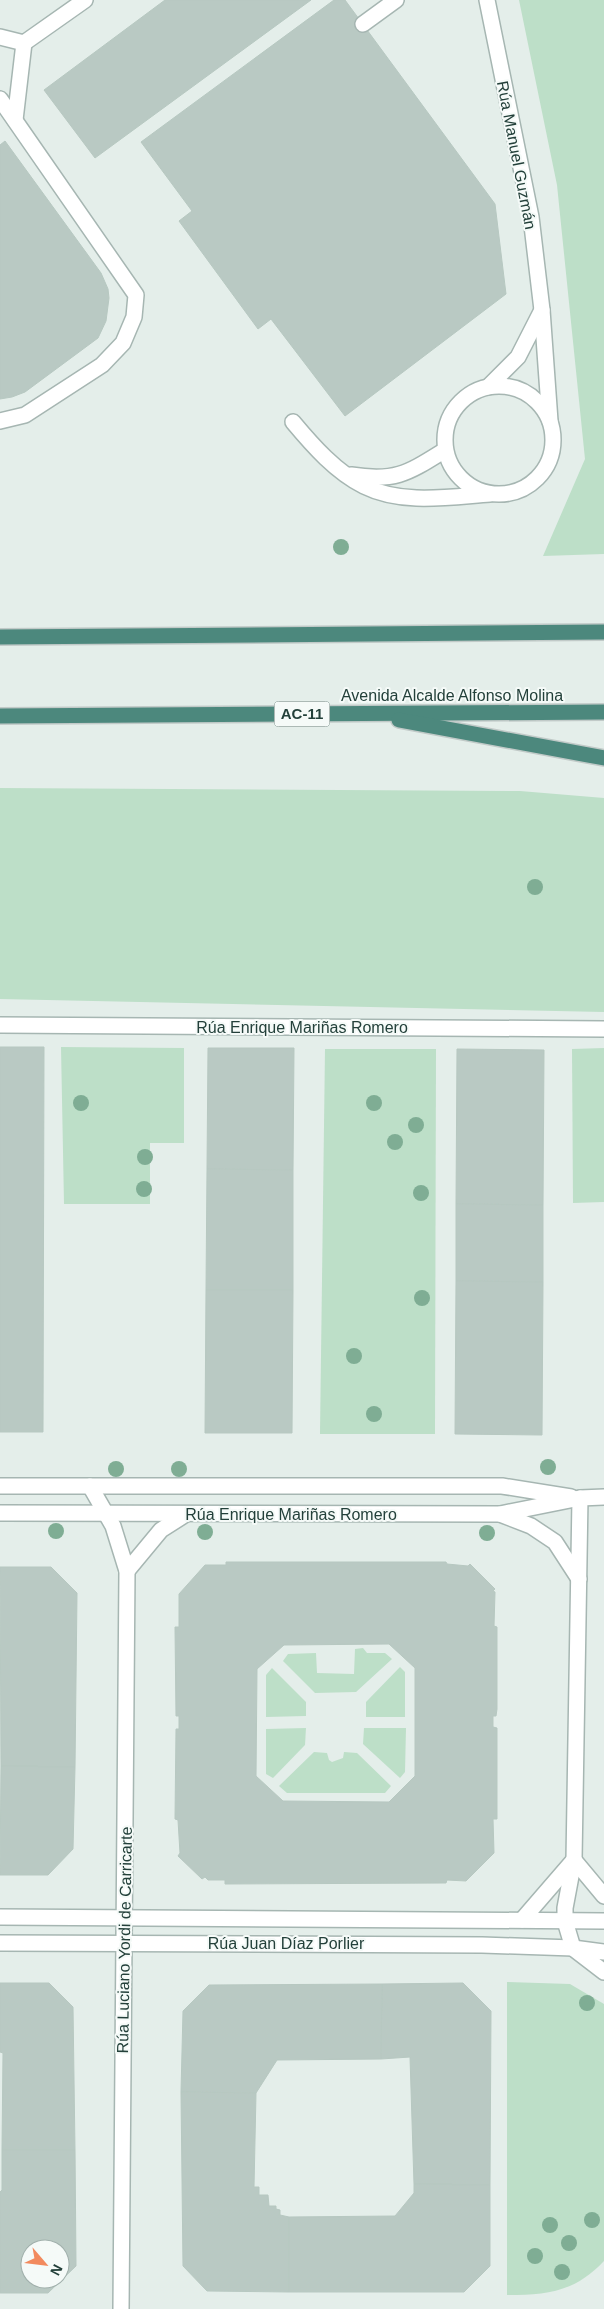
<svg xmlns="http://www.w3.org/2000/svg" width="604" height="2309" font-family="Helvetica,sans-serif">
  <rect width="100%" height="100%" fill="#e4eeea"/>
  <g fill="#bddfc8">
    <polygon points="519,0 604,0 604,554 543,556 585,459 557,185"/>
    <polygon points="0,788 520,791 604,798 604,1012 0,999"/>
    <polygon points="61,1047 184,1048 184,1143 150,1143 150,1204 64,1204"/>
    <polygon points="604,1048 604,1202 573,1203 572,1049"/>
    <polygon points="325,1049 436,1049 435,1434 320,1434"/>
    <polygon points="363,1648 367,1653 385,1653 392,1659 356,1692 315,1693 283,1661 288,1654 316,1653 317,1673 354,1674 355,1649"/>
    <polygon points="400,1667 405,1672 405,1717 366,1717 366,1702"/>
    <polygon points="272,1668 306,1702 306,1716 266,1717 266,1675"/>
    <polygon points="306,1728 305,1745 273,1778 266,1774 266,1729"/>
    <polygon points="364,1728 406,1728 405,1772 400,1778 363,1744"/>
    <polygon points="314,1752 327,1753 329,1760 332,1762 343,1758 344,1752 357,1753 391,1786 385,1793 287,1793 279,1786"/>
    <path d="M507,1982L570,1984L604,2004V2261C575,2292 547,2295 507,2295Z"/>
  </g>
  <g fill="#b9c9c3" stroke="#b7c8c1" fill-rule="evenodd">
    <polygon points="165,0 311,0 95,158 44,90"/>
    <polygon points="334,0 345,0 495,204 506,294 345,416 271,319 258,329 179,221 192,211 141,142"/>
    <polygon points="5,141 101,273 108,289 109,298 106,321 98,338 25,392 12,397 0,399 0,145"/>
    <polygon points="0,1047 44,1047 43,1432 0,1432"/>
    <polygon points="208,1048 294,1048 293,1170 207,1169"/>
    <polygon points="457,1049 544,1050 543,1205 456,1204"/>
    <polygon points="207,1169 293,1170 293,1290 206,1290"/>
    <polygon points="456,1204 543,1205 543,1282 456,1281"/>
    <polygon points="456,1281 543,1282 542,1435 455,1434"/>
    <polygon points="206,1290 293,1290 292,1433 205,1433"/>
    <path d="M226,1562H446L447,1564L468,1566L470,1564L495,1589L493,1591L495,1592L494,1626L497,1627V1709L496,1716H493V1727L497,1728V1819H493L494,1853L466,1881L447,1880L446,1883L225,1884V1880H208L205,1877L202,1879L178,1856L180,1853L178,1820L175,1819L176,1729H179V1716H176L175,1627H179V1594L205,1565H226ZM389,1644L415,1668V1776L389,1802L283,1801L256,1776L257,1669L284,1645Z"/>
    <polygon points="0,1567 51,1567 77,1593 75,1767 1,1766"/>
    <polygon points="1,1766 75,1767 73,1849 48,1875 0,1875"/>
    <polygon points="0,1983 49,1983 73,2007 75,2150 2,2150 3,2053 0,2052"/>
    <polygon points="463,1983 491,2011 490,2185 414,2184 410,2057 381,2059 382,1984"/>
    <polygon points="382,1984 381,2059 277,2060 256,2093 181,2092 183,2011 209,1985"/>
    <polygon points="181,2092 256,2093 254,2187 259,2187 259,2195 268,2195 269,2206 276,2206 276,2209 280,2210 280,2215 289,2217 289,2292 207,2291 183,2266"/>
    <path d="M2,2150H75L76,2266L48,2293H0V2192L2,2190ZM30,2249H60V2279H30Z"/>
    <polygon points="414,2184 490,2185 490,2266 464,2292 289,2292 289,2217 395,2216 414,2193"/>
  </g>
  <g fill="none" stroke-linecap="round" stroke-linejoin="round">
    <defs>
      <g id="service">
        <polyline points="363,24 396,0"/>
        <path d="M293,422C313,446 336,472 364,486C402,505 449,497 490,494"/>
        <path d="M351,475C396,482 408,473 445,450"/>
      </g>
      <g id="minor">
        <polyline points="487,0 531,217 542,310 550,421"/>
        <polyline points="0,37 24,43 85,0"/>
        <polyline points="0,99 136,295 134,317 123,343 102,365 25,415 0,421"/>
        <polyline points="15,120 24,43"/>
        <circle cx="499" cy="440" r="54"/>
        <polyline points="488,387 518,357 542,310"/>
        <polyline points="0,1025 604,1029"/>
        <polyline points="0,1486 502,1486 571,1497"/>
        <polyline points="90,1486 113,1526 127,1571 121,2309"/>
        <polyline points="0,1513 500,1514 580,1498 604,1497"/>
        <polyline points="500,1514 531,1526 555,1542 579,1579"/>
        <polyline points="127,1571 161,1530 186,1514"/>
        <polyline points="574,1860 604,1896"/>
        <polyline points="0,1917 604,1921"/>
        <polyline points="522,1920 573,1861"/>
        <polyline points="0,1943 482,1945 573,1948 604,1952"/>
        <polyline points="573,1948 565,1921 565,1908 574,1860 580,1498"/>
        <polyline points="574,1949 604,1972"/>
      </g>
      <g id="trunk">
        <polyline points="0,637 604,632"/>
        <polyline points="0,716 604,712"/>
        <polyline points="399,720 604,758"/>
      </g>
    </defs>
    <use href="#service" stroke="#a6b6b2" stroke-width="18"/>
    <use href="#minor" stroke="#a6b6b2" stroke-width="18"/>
    <use href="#trunk" stroke="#c1cac8" stroke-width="18"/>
    <use href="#service" stroke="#fff" stroke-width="15"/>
    <use href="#minor" stroke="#fff" stroke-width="15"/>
    <use href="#trunk" stroke="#4c887d" stroke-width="15"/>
  </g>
  <g fill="#7fad94">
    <circle cx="341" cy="547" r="8"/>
    <circle cx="535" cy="887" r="8"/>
    <circle cx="81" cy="1103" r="8"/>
    <circle cx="374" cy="1103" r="8"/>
    <circle cx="416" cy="1125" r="8"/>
    <circle cx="395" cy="1142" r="8"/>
    <circle cx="145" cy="1157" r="8"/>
    <circle cx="144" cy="1189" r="8"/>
    <circle cx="421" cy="1193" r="8"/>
    <circle cx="422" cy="1298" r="8"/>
    <circle cx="354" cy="1356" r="8"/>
    <circle cx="374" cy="1414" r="8"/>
    <circle cx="548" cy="1467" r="8"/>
    <circle cx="116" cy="1469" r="8"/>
    <circle cx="179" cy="1469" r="8"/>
    <circle cx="56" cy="1531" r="8"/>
    <circle cx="205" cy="1532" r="8"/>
    <circle cx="487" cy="1533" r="8"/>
    <circle cx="587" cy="2003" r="8"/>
    <circle cx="592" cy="2220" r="8"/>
    <circle cx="550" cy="2225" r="8"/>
    <circle cx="569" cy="2243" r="8"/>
    <circle cx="535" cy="2256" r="8"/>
    <circle cx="562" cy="2272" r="8"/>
  </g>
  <g text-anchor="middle" stroke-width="4" stroke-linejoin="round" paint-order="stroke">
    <rect fill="#f5faf8" stroke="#627873" stroke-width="1" x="274.5" y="701.5" width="55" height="25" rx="4"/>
    <g font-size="15" font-weight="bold" fill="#23403a">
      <text x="302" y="719">AC-11</text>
    </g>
    <g font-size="16" fill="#23403a" stroke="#f5faf8">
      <text transform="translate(517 155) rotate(79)" y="6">Rúa Manuel Guzmán</text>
      <text x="452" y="701">Avenida Alcalde Alfonso Molina</text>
      <text x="302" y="1033">Rúa Enrique Mariñas Romero</text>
      <text x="291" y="1520">Rúa Enrique Mariñas Romero</text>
      <text transform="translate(124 1940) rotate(-89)" y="6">Rúa Luciano Yordi de Carricarte</text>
      <text x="286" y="1949">Rúa Juan Díaz Porlier</text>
    </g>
  </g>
  <g transform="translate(45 2264) rotate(118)"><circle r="24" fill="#f5faf8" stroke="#a1b0ac"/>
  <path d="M0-4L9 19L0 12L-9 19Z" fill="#f28a5e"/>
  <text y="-8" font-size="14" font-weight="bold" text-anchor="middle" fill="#23403a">N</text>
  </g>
</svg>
